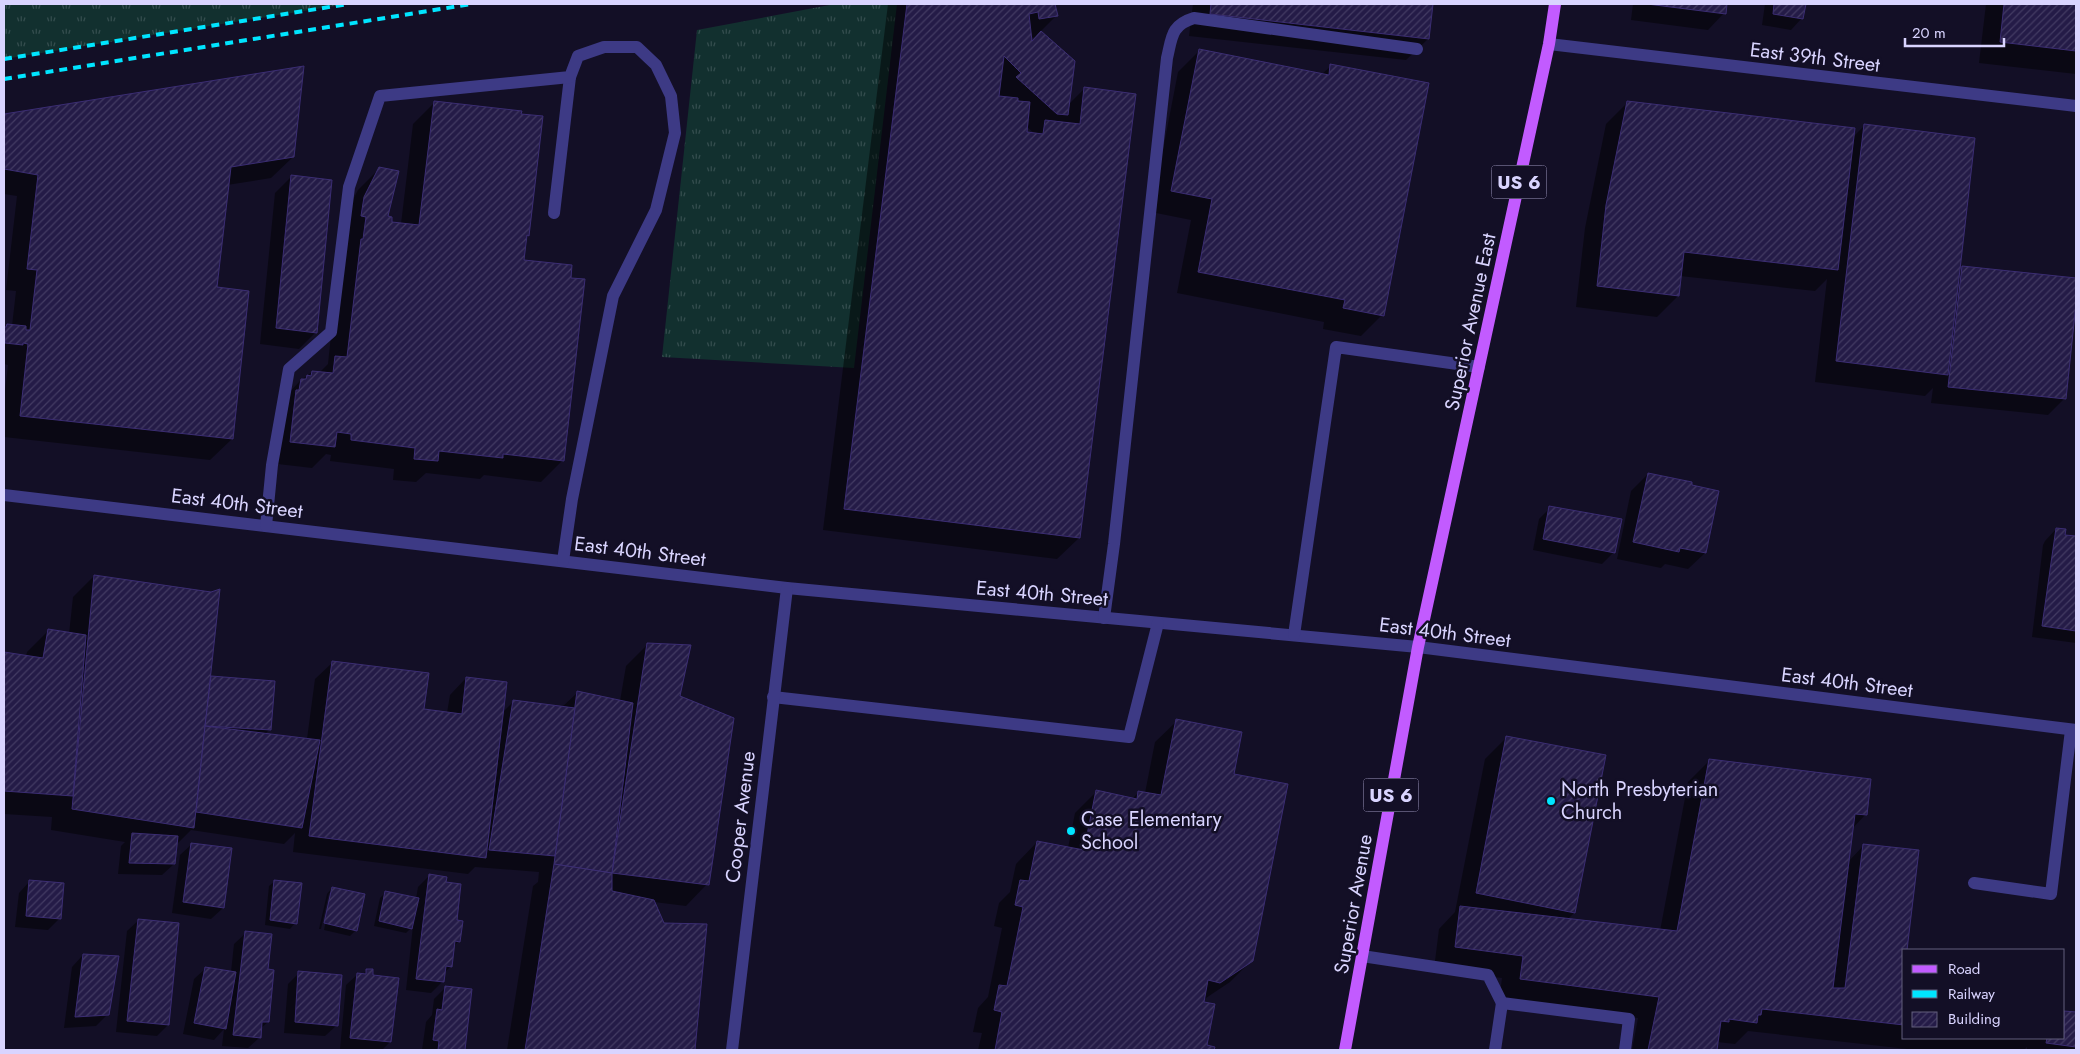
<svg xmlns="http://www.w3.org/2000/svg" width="2080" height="1054" font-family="Jost,sans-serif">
  <defs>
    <pattern id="grass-tufts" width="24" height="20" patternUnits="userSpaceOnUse" patternTransform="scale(1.25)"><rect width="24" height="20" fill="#12302f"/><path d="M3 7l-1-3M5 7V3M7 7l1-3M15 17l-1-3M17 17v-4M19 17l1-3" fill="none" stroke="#344d4e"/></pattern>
    <pattern id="building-hatch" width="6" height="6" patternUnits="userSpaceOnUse" patternTransform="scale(1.25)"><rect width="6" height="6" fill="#241b47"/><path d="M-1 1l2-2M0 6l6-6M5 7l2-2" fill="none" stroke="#433b63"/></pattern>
  </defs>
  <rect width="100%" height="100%" fill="#130f26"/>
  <g fill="url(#grass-tufts)">
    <polygon points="4,4 347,4 4,59"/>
    <polygon points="835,4 897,4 854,368 662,357 697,30"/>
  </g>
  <g fill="#0007" fill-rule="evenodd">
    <path d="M888,4H1054L1056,16L1040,32L1068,105L1085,88L1134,95L1079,538L1057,559L823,530ZM1037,37L1031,43L1030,38ZM1026,126L1035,134L1025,133Z"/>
    <polygon points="1193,4 1432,4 1428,39 1406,60 1189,36"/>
    <polygon points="1633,4 1726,4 1724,13 1708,30 1631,20"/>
    <polygon points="1765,4 1804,4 1802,18 1791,30 1762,25"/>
    <polygon points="1986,4 2076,4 2076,74 1979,63"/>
    <polygon points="1200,50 1322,74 1331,66 1382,315 1361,336 1323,329 1324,322 1177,293 1191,220 1151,212 1178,72"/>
    <polygon points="303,68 293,157 271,178 227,185 216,288 248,293 232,439 210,460 4,437 4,399 8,365 4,364 4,328 7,325 12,326 16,291 6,290 17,196 4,194 4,115"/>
    <polygon points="434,103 528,235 526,237 523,261 563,460 541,482 484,475 480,479 426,473 416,482 393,480 394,469 330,461 331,455 326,454 312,468 269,463 280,402 301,380 312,372 319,373 328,364 343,219 358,190 379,169 386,217 390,223 401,224 413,124"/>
    <polygon points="1627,103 1853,137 1864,126 1959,271 1962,267 2076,279 2065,398 2048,415 1931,403 1933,388 1925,396 1815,382 1827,279 1815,291 1680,276 1678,296 1657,317 1576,307 1585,228 1606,124"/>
    <polygon points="292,176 316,332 299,349 260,344 275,193"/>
    <polygon points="1648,474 1705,553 1688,569 1665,564 1661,568 1617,559 1631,491"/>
    <polygon points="1550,508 1614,552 1602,564 1533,550 1539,519"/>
    <polygon points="2056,529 2064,536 2076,537 2076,643 2032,637 2043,545 2045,541"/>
    <polygon points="94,576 209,679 211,677 270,729 265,734 307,739 315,679 332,663 423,710 447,713 450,695 466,678 502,713 514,701 562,707 577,693 620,701 626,666 647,645 679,697 707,884 686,906 654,902 664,925 706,926 694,1050 507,1050 533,886 538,882 539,872 475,867 468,874 293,852 295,833 284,844 191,830 176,845 174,864 162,875 118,874 121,846 125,842 51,830 52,817 4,814 4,653 26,657 27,652 49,630 69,634 73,597"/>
    <polygon points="1177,721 1233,775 1252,960 1230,982 1203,1000 1205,1046 1213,1048 1213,1050 978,1050 982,1033 973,1032 978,1008 988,997 1002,928 994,926 999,903 1010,892 1016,864 1037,842 1068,848 1075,813 1096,792 1132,799 1139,792 1145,793 1155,742"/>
    <polygon points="1507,737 1604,756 1574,913 1567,920 1660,931 1688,782 1710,760 1866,814 1852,829 1848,862 1864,845 1918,851 1906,950 1904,950 1904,1038 2064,1038 2064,1012 2076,1013 2076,1050 2027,1050 2027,1047 2024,1050 1916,1050 1748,1031 1735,1044 1717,1042 1716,1050 1632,1050 1638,1018 1499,1001 1502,978 1434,969 1439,929 1455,912 1485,759"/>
    <polygon points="192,844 223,908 211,919 172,913 180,855"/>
    <polygon points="429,876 444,883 459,941 453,947 451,966 444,973 443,981 431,993 406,990 413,926 406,933 374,926 380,898 386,892 416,899 418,887"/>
    <polygon points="30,881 60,918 48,930 15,927 19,893"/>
    <polygon points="275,881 295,923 290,929 265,925 269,886"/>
    <polygon points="332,888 356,930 350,936 324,930 332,893 329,893 321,929 319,929 327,894"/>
    <polygon points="139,920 168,1025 157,1036 116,1032 127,931"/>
    <polygon points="246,933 267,970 268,1022 260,1029 260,1037 248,1048 222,1046 224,1029 214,1040 183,1034 194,979 206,968 231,972 234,944"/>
    <polygon points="83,955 108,1014 96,1026 64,1028 72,967"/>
    <polygon points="367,970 371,976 390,1042 382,1050 340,1049 346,985 358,974 362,975"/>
    <polygon points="299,973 337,1025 325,1036 284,1033 288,984"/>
    <polygon points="445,988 470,991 464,1050 422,1050 426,1022 432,1015 434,999"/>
  </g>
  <g fill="url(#building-hatch)" stroke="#3b2d73">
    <polygon points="907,4 1055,4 1058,16 1039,19 1038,12 1029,14 1032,41 1041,31 1075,61 1068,115 1057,114 1016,77 1021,73 1004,56 999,96 1018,98 1018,101 1030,102 1027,132 1043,134 1045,120 1080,124 1084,87 1136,94 1080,538 844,509"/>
    <polygon points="1211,4 1433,4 1429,39 1210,14"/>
    <polygon points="1647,4 1727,4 1726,14"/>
    <polygon points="1774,4 1806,4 1803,19 1773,14"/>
    <polygon points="2004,4 2076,4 2076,51 2000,42"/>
    <polygon points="1199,49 1329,75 1330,64 1429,83 1384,316 1343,308 1345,300 1198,272 1212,199 1171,191"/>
    <polygon points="304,66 294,157 231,167 217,287 249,291 233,439 20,416 28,344 23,343 23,345 5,343 4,327 6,327 7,324 26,326 26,330 30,330 37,270 27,269 38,175 4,169 4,114"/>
    <polygon points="434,101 522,111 521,114 543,116 529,236 527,235 524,260 572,265 571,278 585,279 564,461 503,454 503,458 439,451 438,461 414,459 415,448 351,440 351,434 337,432 335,447 290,442 296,390 299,390 301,379 306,379 307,375 311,376 312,371 333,373 335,356 347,357 361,239 363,239 366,217 361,216 364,197 379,167 399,171 388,216 392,217 392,222 419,225"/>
    <polygon points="1627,101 1855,128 1838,270 1684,252 1679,296 1597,286 1606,205"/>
    <polygon points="1864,124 1975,138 1948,375 1836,361"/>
    <polygon points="291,175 332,180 317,333 276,328"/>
    <polygon points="1962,266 2076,278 2076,304 2066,399 1948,387"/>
    <polygon points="1648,473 1692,482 1692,485 1719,491 1706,553 1680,548 1679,552 1633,542"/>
    <polygon points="1549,506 1622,519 1615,553 1543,539"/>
    <polygon points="2056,528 2066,529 2065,535 2076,536 2076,631 2042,626"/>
    <polygon points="94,575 211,592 220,589 194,828 72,809"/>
    <polygon points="4,625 4,652 43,658 48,629 86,635 73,796 4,791"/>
    <polygon points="647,643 691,645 680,696 734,718 709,885 612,873"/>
    <polygon points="332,661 429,673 424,709 462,714 466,677 507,682 486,858 309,836"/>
    <polygon points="211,676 275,681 271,730 205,726"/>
    <polygon points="577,691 633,703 612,873 554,864"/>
    <polygon points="513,700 575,708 555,856 489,850"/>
    <polygon points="1176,719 1242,732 1234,774 1288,784 1253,961 1220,983 1208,980 1204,1002 1215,1004 1207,1045 1215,1047 1214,1050 995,1050 1002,1012 994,1010 999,985 1007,986 1023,907 1015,905 1020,880 1029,881 1037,841 1084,850 1096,790 1137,799 1138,791 1161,795"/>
    <polygon points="205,726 320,740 302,828 196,812"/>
    <polygon points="1506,736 1606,755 1575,913 1476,893"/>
    <polygon points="1709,759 1871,779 1867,815 1855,814 1833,988 1845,988 1863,844 1919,850 1907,950 1904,950 1904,1025 1762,1009 1761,1015 1758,1015 1757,1023 1729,1019 1729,1022 1721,1021 1717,1050 1648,1050 1659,997 1520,979 1523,956 1455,947 1460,906 1677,931"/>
    <polygon points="132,833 178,836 175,864 129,863"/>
    <polygon points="191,843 232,848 224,908 183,902"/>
    <polygon points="554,864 612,873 612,891 654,900 664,923 707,924 695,1050 525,1050"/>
    <polygon points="429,874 447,877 446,882 461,884 457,920 463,921 460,942 455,941 452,967 446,966 444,982 416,979"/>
    <polygon points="29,880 64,883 61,919 26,916"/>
    <polygon points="274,880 302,883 297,924 270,920"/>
    <polygon points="332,887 365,894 357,931 324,923"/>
    <polygon points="385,891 419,898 412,929 379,921"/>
    <polygon points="138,919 179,923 169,1025 127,1021"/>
    <polygon points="245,931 272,934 268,969 274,970 269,1022 262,1022 261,1038 233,1035"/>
    <polygon points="83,954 119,956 109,1015 75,1017"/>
    <polygon points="205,967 236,972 226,1029 194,1023"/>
    <polygon points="366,969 373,969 373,975 399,978 391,1042 350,1038 357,973 366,974"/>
    <polygon points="298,971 342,975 338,1026 295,1022"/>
    <polygon points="445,986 472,989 465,1050 438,1050 439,1041 433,1040 437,1009 442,1010"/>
    <polygon points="2064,1011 2076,1012 2076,1047 2046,1043 2047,1038 2064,1038"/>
  </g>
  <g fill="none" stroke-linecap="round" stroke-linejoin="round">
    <g stroke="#3d3a85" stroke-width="12">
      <polyline points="1549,44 2076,106"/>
      <polyline points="554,213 570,77"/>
      <polyline points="4,495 787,588 1418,647 2076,730"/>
      <polyline points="266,526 272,465 289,369 331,332 349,187 380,96 570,77 578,56 604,47 637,47 656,65 671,96 675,133 656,210 613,296 572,499 563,561"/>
      <path d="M1104,618L1114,544L1167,58C1172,37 1171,25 1194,18L1417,49"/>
      <polyline points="1294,635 1336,347 1479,367"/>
      <polyline points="773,697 1129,737 1158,623"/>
      <polyline points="1974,883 2051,894 2071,730"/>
      <polyline points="1362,956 1488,975 1502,1003"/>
      <polyline points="732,1050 787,588"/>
      <polyline points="1495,1050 1502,1003 1629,1019 1625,1050"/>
    </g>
    <polyline stroke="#c25bff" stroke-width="12" points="1345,1050 1418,647 1549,44 1555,4"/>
    <g stroke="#00e5ff" stroke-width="4" stroke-dasharray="8 6" stroke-linecap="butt">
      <polyline points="4,59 348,4"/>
      <polyline points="4,79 472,4"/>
    </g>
  </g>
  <g fill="#00e5ff" stroke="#130f26" stroke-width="2">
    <circle cx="1551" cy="801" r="5"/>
    <circle cx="1071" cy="831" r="5"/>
  </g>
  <g text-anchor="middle" stroke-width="5" stroke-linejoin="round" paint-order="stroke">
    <g fill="#130f26" stroke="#9e99be" stroke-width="1">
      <rect x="1491.5" y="165.5" width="55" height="33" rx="4"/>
      <rect x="1363.5" y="778.5" width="55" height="33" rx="4"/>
    </g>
    <g font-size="19" font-weight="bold" fill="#d9d4ff">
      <text x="1519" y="189">US 6</text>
      <text x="1391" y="802">US 6</text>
    </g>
    <g font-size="20" fill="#d9d4ff" stroke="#130f26">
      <text transform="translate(1815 57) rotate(7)" y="7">East 39th Street</text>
      <text transform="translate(1470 322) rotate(-78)" y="7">Superior Avenue East</text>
      <text transform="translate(237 503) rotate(7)" y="7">East 40th Street</text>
      <text transform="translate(640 551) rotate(7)" y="7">East 40th Street</text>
      <text transform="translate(1042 593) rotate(5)" y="7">East 40th Street</text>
      <text transform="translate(1445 632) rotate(7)" y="7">East 40th Street</text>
      <text transform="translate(1847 682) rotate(7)" y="7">East 40th Street</text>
      <text transform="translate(740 817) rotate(-83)" y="7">Cooper Avenue</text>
      <text transform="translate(1353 904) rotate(-80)" y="7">Superior Avenue</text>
    </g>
    <g font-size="20" fill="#d9d4ff" stroke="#130f26" text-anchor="start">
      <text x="1561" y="796">North Presbyterian<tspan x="1561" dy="23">Church</tspan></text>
      <text x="1081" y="826">Case Elementary<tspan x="1081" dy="23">School</tspan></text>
    </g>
  </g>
  <rect width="2080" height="1054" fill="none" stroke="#d9d4ff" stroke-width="10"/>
  <rect x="1902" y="949" width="162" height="90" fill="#130f26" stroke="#625e7d"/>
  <rect x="1912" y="965" width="25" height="8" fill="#c25bff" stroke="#625e7d"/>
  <text x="1948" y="974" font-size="15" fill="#d9d4ff">Road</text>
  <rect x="1912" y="990" width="25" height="8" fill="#00e5ff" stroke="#625e7d"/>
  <text x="1948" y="999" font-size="15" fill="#d9d4ff">Railway</text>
  <rect x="1912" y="1012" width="25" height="15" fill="url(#building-hatch)" stroke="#625e7d"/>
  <text x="1948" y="1024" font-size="15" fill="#d9d4ff">Building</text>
  <path d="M1905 38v8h99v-8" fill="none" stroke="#d9d4ff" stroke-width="2.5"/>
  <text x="1912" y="38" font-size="15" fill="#d9d4ff" stroke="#130f26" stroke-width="4" paint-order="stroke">20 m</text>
</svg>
